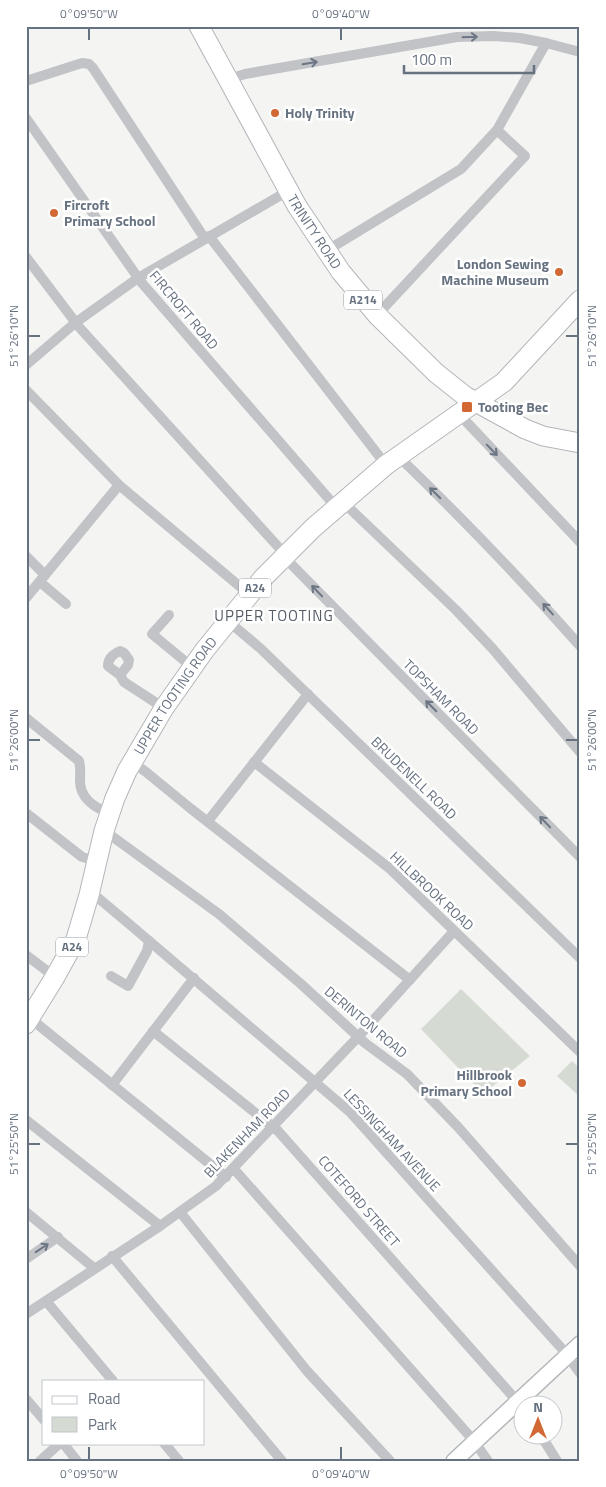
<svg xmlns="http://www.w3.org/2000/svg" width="606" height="1487" font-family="'Titillium Web',sans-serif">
  <rect width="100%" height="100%" fill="#f4f5f2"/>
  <g fill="#d5dbd3">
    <polygon points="461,989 530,1056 483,1094 421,1029"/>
    <polygon points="572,1061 580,1068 580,1097 557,1076"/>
  </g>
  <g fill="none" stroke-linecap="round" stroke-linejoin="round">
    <defs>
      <polyline id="secondary" points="454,1461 580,1344"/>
      <g id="highway">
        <path id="s1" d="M199,26L297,206L341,272L377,315L436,373L465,396L525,429L543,436L580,443"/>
        <path id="s2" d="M26,1024L55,977L76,939L89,895L104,831L115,798L127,771L164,708L204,651L263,578L313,528L386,465L504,382L580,300"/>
      </g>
    </defs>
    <use href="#secondary" stroke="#b3b7bb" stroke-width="18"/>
    <use href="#highway" stroke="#b3b6b9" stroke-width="21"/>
    <g stroke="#c1c3c7" stroke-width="10">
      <polyline points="229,79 245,74 457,37 493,36 520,38 546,43 580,52"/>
      <polyline points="26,81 82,63 89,64 93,68 205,239"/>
      <polyline points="26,118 141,282 329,499 335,508"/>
      <polyline points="209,236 386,465"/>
      <polyline points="326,251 461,169 497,130 546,43"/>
      <polyline points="26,257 79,327 282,551 291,564 580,857"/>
      <polyline points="377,315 525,156 497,130"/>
      <polyline points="26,365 75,323 138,278 288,191"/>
      <polyline points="26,390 119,485 250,595"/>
      <polyline points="459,414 580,542"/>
      <path d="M398,456C461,517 522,580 580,646"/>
      <polyline points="343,502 456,610 492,648 580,752"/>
      <polyline points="26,556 45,575"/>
      <polyline points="40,582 66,604"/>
      <polyline points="26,598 119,485"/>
      <polyline points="169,615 152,634 192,667"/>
      <polyline points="228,621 260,648 580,958"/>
      <path d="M120,675L128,665L129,660L124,653L120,651C113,654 108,659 108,666L120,675L124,682L164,708"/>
      <path d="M26,718L79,761C81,768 80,774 80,781C80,798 95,808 109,813"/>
      <polyline points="132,762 146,772 190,808 410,980"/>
      <polyline points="254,762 389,868 580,1052"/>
      <polyline points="26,813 82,857 97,861"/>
      <polyline points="208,821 308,694"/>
      <polyline points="104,831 113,837 219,914 301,984 365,1043 407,1074 458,1127 580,1266"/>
      <polyline points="89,895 97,897 128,923 350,1112 564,1351 580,1373"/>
      <polyline points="26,955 55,977"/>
      <polyline points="111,976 128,986 147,951 149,941"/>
      <polyline points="30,1018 226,1177"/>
      <polyline points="153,1031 278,1131 517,1401 524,1410"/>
      <polyline points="112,1085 194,978"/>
      <polyline points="26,1120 160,1226"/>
      <polyline points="234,1169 474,1441 488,1461"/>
      <polyline points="26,1212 94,1268"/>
      <polyline points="180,1212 307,1371 390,1461"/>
      <polyline points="112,1256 282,1461"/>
      <polyline points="26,1259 58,1237"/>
      <polyline points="46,1301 113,1381"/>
      <polyline points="26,1314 160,1226 216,1186 358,1037 454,931"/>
      <polyline points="26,1399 44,1420"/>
      <polyline points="540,1434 557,1461"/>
      <polyline points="63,1443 77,1461"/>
      <polyline points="164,1443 179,1461"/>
      <polyline points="40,1461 60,1443"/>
    </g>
    <use href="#secondary" stroke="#fff" stroke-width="15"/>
    <use href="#highway" stroke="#fff" stroke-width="19"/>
  </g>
  <defs><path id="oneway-shaft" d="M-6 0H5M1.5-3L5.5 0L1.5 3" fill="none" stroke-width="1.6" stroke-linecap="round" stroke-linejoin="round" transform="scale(1.25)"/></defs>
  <g stroke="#6c7684">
    <use href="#oneway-shaft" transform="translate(470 37) rotate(-2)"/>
    <use href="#oneway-shaft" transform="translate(310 63) rotate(-9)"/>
    <use href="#oneway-shaft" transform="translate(492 450) rotate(46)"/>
    <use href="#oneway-shaft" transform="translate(435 493) rotate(-135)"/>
    <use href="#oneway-shaft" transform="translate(317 591) rotate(-134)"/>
    <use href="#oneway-shaft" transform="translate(548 609) rotate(-132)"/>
    <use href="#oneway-shaft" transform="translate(431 706) rotate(-135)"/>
    <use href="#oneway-shaft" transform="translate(545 822) rotate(-134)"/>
    <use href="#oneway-shaft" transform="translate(42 1248) rotate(-34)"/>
  </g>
  <path fill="none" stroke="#677280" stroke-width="2" d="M89,28V40M341,28V40M28,336H40M566,336H578M28,740H40M566,740H578M28,1144H40M566,1144H578M89,1447V1460M341,1447V1460"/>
  <g fill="#d26935" stroke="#fff" stroke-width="2">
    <circle cx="275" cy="113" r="5"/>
    <circle cx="54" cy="213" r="5"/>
    <circle cx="559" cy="272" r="5"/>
    <rect x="461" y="401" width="12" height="12" rx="2.5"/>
    <circle cx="522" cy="1083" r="5"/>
  </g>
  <g text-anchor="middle" stroke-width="5" stroke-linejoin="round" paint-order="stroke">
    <g fill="#fff" stroke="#959ca6" stroke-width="1">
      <rect x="344" y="290.5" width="38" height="19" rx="4"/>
      <rect x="239" y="578.5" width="32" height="19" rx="4"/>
      <rect x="56" y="937.5" width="32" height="19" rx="4"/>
    </g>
    <g font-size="12" font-weight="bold" fill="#677280">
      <text x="363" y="304">A214</text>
      <text x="255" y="592">A24</text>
      <text x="72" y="951">A24</text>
    </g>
    <g font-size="14" font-weight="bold" fill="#677280" stroke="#fff" text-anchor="start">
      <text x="285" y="118">Holy Trinity</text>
      <text x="64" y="210">Fircroft<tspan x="64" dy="16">Primary School</tspan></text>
      <text x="549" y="269" text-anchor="end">London Sewing<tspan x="549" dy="16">Machine Museum</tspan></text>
      <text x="478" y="412">Tooting Bec</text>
      <text x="512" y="1080" text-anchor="end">Hillbrook<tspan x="512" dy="16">Primary School</tspan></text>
    </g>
    <g font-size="14" fill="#677280" stroke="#fff">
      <text dy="5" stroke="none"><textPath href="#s1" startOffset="236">TRINITY ROAD</textPath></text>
      <text transform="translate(184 310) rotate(50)" y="5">FIRCROFT ROAD</text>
      <text dy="5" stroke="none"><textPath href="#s2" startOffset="364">UPPER TOOTING ROAD</textPath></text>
      <text transform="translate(441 697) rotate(45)" y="5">TOPSHAM ROAD</text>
      <text transform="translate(414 778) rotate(44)" y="5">BRUDENELL ROAD</text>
      <text transform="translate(432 891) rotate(43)" y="5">HILLBROOK ROAD</text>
      <text transform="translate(366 1022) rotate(40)" y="5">DERINTON ROAD</text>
      <text transform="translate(247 1133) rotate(-46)" y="5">BLAKENHAM ROAD</text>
      <text transform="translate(392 1140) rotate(47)" y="5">LESSINGHAM AVENUE</text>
      <text transform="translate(359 1201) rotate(49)" y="5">COTEFORD STREET</text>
    </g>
    <g font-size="15" letter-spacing="1" fill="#545c66" stroke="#fff">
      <text x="274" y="621">UPPER TOOTING</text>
    </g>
  </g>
  <rect width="606" height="1487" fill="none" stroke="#ffffff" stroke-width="55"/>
  <rect x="42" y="1380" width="162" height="65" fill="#ffffff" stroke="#c2c7cc"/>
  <rect x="52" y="1396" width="25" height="8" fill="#ffffff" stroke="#c2c7cc"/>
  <text x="88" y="1404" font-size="15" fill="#677280">Road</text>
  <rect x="52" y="1417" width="25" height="15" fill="#d5dbd3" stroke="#c2c7cc"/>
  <text x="88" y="1430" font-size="15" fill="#677280">Park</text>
  <g transform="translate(538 1420)"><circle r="24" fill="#ffffff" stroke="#c2c7cc"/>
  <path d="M0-4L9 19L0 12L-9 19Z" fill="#d26935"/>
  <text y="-8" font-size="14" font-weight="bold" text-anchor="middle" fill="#677280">N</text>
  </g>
  <path d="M404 65v8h130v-8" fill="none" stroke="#677280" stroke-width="2.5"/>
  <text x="411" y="65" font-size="15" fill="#677280" stroke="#ffffff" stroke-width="4" paint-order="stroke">100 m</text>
  <rect x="28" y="28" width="550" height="1432" fill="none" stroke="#677280" stroke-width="2"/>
  <g font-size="12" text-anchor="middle" fill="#677280">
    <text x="89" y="18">0°09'50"W</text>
    <text x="341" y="18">0°09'40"W</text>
    <text transform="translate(14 336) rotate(-90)" y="4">51°26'10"N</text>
    <text transform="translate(592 336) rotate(-90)" y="4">51°26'10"N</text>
    <text transform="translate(14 740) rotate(-90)" y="4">51°26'00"N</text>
    <text transform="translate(592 740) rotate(-90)" y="4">51°26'00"N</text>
    <text transform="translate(14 1144) rotate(-90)" y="4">51°25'50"N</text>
    <text transform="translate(592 1144) rotate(-90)" y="4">51°25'50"N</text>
    <text x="89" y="1478">0°09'50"W</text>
    <text x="341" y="1478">0°09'40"W</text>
  </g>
</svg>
